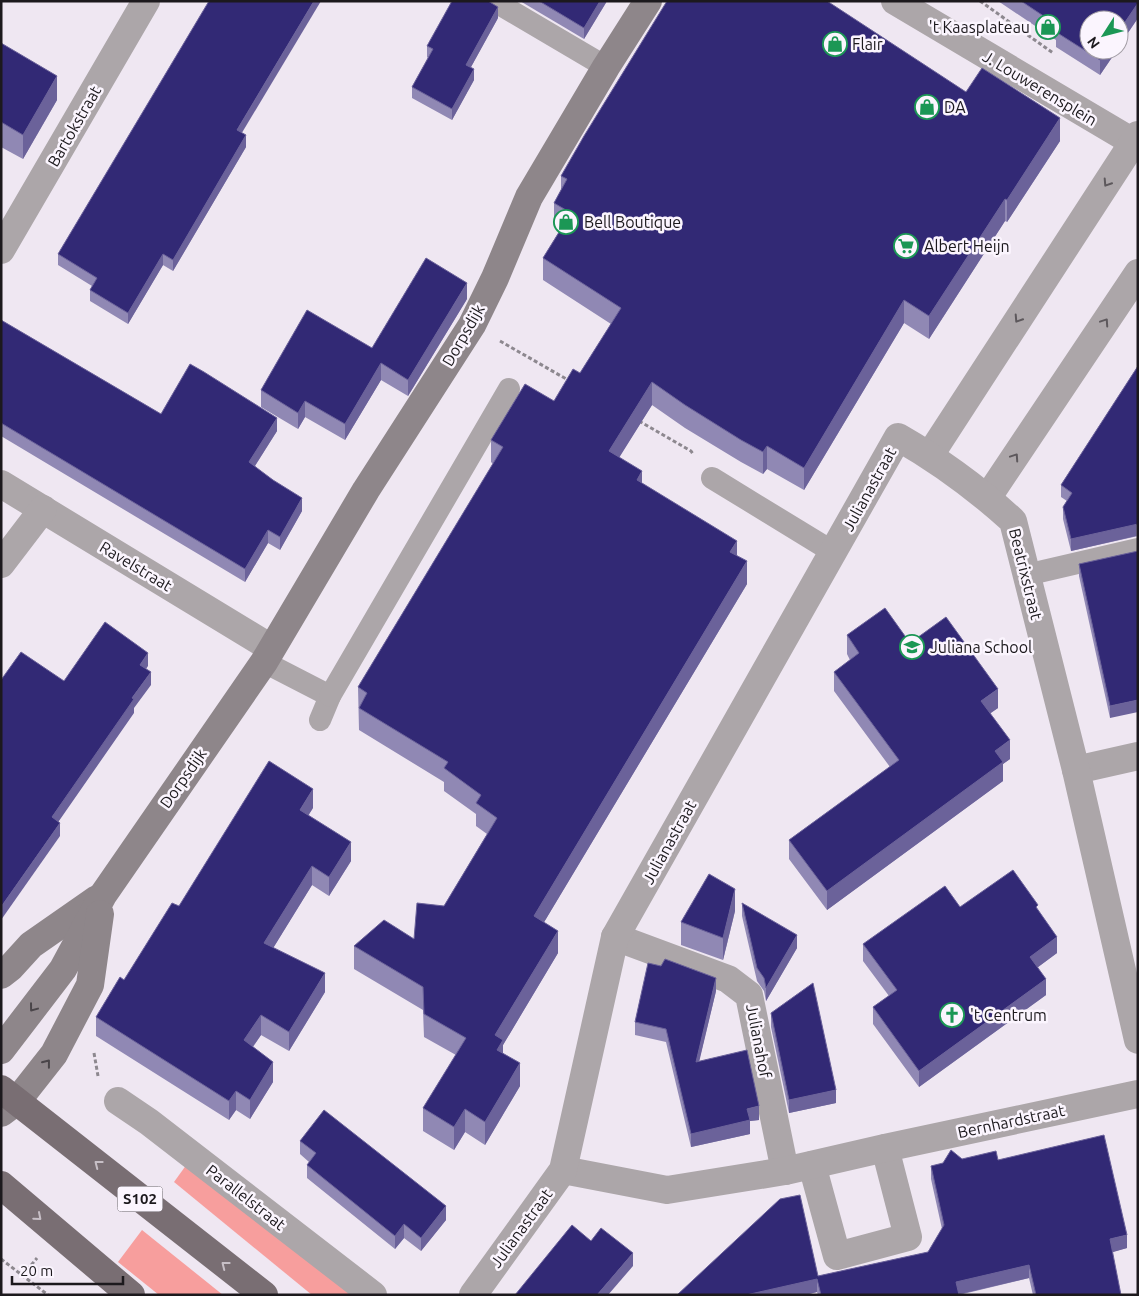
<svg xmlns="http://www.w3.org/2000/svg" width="1139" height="1296" font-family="Ubuntu,sans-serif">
  <rect width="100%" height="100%" fill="#efe7f2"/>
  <g fill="#f79e9d">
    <polygon points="187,1164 353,1295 312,1295 174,1182"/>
    <polygon points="142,1230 223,1295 159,1295 118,1262"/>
  </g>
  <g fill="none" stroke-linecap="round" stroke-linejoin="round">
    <g stroke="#8d888f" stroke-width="3" stroke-dasharray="4 2.5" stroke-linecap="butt">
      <polyline points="980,1 1053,53"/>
      <polyline points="500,341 568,380"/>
      <polyline points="639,421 691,451 693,454"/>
      <polyline points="94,1053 98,1076"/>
      <polyline points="1,1259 48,1295"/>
      <polyline points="23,1275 37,1258"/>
    </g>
    <g stroke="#aca6a9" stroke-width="22">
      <polyline points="494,1 606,67"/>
      <polyline points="712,478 833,552"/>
      <polyline points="1026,575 1138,549"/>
      <polyline points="264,662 330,696 320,720"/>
      <polyline points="330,696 509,389"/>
    </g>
    <g stroke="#aca6a9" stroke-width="28">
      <polyline points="895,1 1138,145"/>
      <polyline points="1,250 146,1"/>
      <polyline points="930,455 1138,135"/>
      <polyline points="1,484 271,648"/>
      <polyline points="988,497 1138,273"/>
      <polyline points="1,564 43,509"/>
      <polyline points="1076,770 1138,756"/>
      <polyline points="615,937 728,979 749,995 785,1171"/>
      <polyline points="118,1101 149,1122 373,1295"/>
      <polyline points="812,1165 837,1256 908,1237 885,1148"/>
      <polyline points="563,1170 667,1190 785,1171 885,1148 1138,1094"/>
      <path d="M473,1295L563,1170L615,937L898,437C940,461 978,489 1013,521L1076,770L1138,1040"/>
    </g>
    <g stroke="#8e868a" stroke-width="28">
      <polyline points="1,975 10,968 31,945 97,899"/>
      <polyline points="1,1050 63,969 103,895 264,662 366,490 472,325 495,278 529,197 606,67 648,1"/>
      <polyline points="1,1113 17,1101 54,1054 90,985 100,914"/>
    </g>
    <g stroke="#796e73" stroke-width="28">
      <polyline points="1,1089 264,1295"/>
      <polyline points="1,1185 131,1295"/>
    </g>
  </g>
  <g fill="#9088b4">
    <polygon points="520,1 607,1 584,39"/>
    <polygon points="998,1 1138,1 1138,18 1119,46 1089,50 1117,50 1100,75 1056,47 1056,40"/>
    <polygon points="498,18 471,67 474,80 452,120 412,98 412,87 428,58 427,57 427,46"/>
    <polygon points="1,43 57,100 23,159 1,147"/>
    <polygon points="966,92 1060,141 1007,222 1005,221 929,339 904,323 804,490 767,469 763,474 741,462 685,428 652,405 619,457 642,483 737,555 747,584 544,922 558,953 503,1045 503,1053 520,1086 485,1145 465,1132 454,1150 423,1131 423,1108 456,1055 424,1037 423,1010 354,969 354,946 414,939 444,906 487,834 476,826 476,814 444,791 444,782 359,730 358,687 493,464 491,462 491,440 554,401 580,373 611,324 543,280 543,258 560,230 554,226 554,203 561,190 561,176"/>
    <polygon points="242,133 246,147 173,271 163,265 128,324 90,301 90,290 92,286 58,265 58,254"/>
    <polygon points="467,299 408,396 381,380 345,440 305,417 298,429 261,407 261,390 372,348"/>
    <polygon points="1,320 161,414 277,431 255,466 302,511 280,550 268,543 245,582 1,436"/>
    <polygon points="1138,366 1138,536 1071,551 1063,519 1063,507 1067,501 1061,497 1061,485"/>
    <polygon points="1138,551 1110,718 1079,576 1079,564"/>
    <polygon points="847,635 910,643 998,708 990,713 1010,759 1003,764 1003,781 827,910 789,859 789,840 890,767 834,691 834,672 850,660 847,654"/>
    <polygon points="313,808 308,815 351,861 329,896 312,885 273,948 325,992 289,1051 261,1035 253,1047 273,1082 250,1119 236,1110 229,1120 96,1036 96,1017 124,980 179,906"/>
    <polygon points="742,903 797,948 766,1001 764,991 757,981 742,916"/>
    <polygon points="960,907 1038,910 1057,953 1038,967 1046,995 919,1087 873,1024 873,1007 889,996 863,961 863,944"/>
    <polygon points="735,911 723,960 681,945 681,922"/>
    <polygon points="716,991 699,1061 759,1120 750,1121 750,1134 691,1147 666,1042 635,1035 635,1022"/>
    <polygon points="771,1013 836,1103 789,1113 771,1027"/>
    <polygon points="300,1141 446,1220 421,1251 404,1238 395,1249 307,1178 307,1165 309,1162 300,1154"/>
    <polygon points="962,1159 998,1160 1127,1248 1112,1252 1121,1295 1033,1295 1029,1278 959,1295 818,1295 817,1292 805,1295 677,1295 818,1276 928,1252 942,1229 931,1179 931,1166"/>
  </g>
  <g fill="#6b629a">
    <polygon points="314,1 321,1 237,141 237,130"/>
    <polygon points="600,1 607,1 584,39 584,28"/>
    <polygon points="1138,3 1138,18 1119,46 1119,31"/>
    <polygon points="498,7 498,18 466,76 466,65"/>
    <polygon points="1106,50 1117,50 1100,75 1100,60"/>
    <polygon points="474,69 474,80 452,120 452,109"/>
    <polygon points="57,76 57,100 23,159 23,135"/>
    <polygon points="1060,118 1060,141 1007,222 1007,200"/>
    <polygon points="246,135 246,147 173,271 173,260"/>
    <polygon points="1005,199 1005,221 929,339 929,316"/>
    <polygon points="163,254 163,265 128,324 128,313"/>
    <polygon points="467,283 467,299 408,396 408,380"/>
    <polygon points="904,300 904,323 804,490 804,468"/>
    <polygon points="381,363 381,380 345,440 345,424"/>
    <polygon points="652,382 652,405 609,474 609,451"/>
    <polygon points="305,401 305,417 298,429 298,413"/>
    <polygon points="277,418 277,431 249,475 249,462"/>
    <polygon points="767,446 767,469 763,474 763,452"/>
    <polygon points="642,471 642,494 637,480"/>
    <polygon points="302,498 302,511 280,550 280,537"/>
    <polygon points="1136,524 1136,536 1071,551 1071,539"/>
    <polygon points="268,530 268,543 245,582 245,569"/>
    <polygon points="737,541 737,564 730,552"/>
    <polygon points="747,561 747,584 534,939 534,916"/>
    <polygon points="148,653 148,666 140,678 140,665"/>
    <polygon points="151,672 151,685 134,708 134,713 52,831 52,817 132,698"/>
    <polygon points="998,689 998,708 981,720 981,701"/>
    <polygon points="1138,700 1138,712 1110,718 1110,706"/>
    <polygon points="1010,740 1010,759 1003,764 1003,781 827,910 827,891 995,751"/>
    <polygon points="313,789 313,808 300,829 300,810"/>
    <polygon points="60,823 60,836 1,920 1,907"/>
    <polygon points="351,842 351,861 329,896 329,877"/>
    <polygon points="312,866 312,885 264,963 264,943"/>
    <polygon points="735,889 735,911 723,960 723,938"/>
    <polygon points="558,931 558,953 503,1045 503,1063 497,1072 495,1035"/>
    <polygon points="797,935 797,948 766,1001 766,988"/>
    <polygon points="1057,937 1057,953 1030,973 1030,957"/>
    <polygon points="325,973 325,992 289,1051 289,1032"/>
    <polygon points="716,978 716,991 696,1075 696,1062"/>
    <polygon points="1046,979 1046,995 919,1087 919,1071"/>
    <polygon points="261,1015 261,1035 244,1059 244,1040"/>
    <polygon points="273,1062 273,1082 250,1119 250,1100"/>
    <polygon points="520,1063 520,1086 485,1145 485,1122"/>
    <polygon points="836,1090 836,1103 789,1113 789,1100"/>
    <polygon points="236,1091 236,1110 229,1120 229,1101"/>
    <polygon points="759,1106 759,1120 750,1121 750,1134 691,1147 691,1134 747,1109"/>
    <polygon points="465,1109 465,1132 454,1150 454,1127"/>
    <polygon points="446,1206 446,1220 421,1251 421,1238"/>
    <polygon points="404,1224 404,1238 395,1249 395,1236"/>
    <polygon points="1127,1235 1127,1248 1110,1253 1110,1239"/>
    <polygon points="633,1253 633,1266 608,1295 597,1295"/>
    <polygon points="1029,1265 1029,1278 956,1295 956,1282"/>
    <polygon points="817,1279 817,1292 805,1295 746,1295"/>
  </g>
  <g fill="#322975" stroke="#6b629a">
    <polygon points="209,1 314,1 237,130 246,135 173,260 163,254 128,313 90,290 97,278 58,254"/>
    <polygon points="452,1 488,1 498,7 466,65 474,69 452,109 412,87 433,49 427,46"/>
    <polygon points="539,1 600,1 584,28"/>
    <polygon points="667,1 827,1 966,92 982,68 1060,118 1007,200 1005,199 929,316 904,300 804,468 767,446 763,452 741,440 685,405 652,382 609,451 642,471 637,480 737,541 730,552 747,561 534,916 558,931 495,1035 503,1040 497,1050 520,1063 485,1122 465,1109 454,1127 423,1108 466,1038 424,1014 423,987 354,946 384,920 414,939 417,903 444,906 497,818 476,803 481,795 444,768 448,762 359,708 367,693 358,687 503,447 491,440 525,384 554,401 573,369 580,373 621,308 543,258 571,213 554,203 567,179 561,176 584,136"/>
    <polygon points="1021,1 1138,1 1138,3 1119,31 1119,20 1089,20 1089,50 1106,50 1100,60 1056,32 1060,27"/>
    <polygon points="1,43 57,76 23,135 1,122"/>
    <polygon points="426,258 467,283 408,380 381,363 345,424 305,401 298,413 261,390 307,310 372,348"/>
    <polygon points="1,320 161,414 190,364 204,372 277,418 249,462 273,480 302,498 280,537 268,530 245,569 1,423"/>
    <polygon points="1138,366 1138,524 1071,539 1063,507 1072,493 1061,485"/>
    <polygon points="1138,551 1138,700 1110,706 1079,564"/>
    <polygon points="885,608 910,643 946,617 998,689 981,701 1010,740 995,751 1003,762 827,891 789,840 899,760 834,672 859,653 847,635"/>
    <polygon points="105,622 148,653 140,665 151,672 132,698 134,699 52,817 60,823 1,907 1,680 21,652 64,681"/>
    <polygon points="269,761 313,789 300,810 351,842 329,877 312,866 264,943 325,973 289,1032 261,1015 244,1040 273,1062 250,1100 236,1091 229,1101 96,1017 120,977 124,980 172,903 179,906"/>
    <polygon points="1013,870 1038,905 1036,907 1057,937 1030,957 1046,979 919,1071 873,1007 897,990 863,944 945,886 960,907"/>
    <polygon points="709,874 735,889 723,938 681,922"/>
    <polygon points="742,903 797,935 766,988 764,978 757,968"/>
    <polygon points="665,959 716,978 696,1062 747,1050 759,1106 747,1109 750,1120 691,1134 666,1029 635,1022 648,963 661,966"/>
    <polygon points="813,983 836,1090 789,1100 771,1013"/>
    <polygon points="324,1110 446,1206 421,1238 404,1224 395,1236 307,1165 316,1153 300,1141"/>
    <polygon points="1104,1135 1127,1235 1110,1239 1121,1295 1036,1295 1029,1265 956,1282 959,1295 821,1295 817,1279 746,1295 677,1295 780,1199 800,1195 818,1276 928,1252 944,1225 931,1166 943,1163 951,1150 962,1159 996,1151 998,1160"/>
    <polygon points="572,1225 591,1241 601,1228 633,1253 597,1295 515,1295"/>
  </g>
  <defs><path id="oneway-chevron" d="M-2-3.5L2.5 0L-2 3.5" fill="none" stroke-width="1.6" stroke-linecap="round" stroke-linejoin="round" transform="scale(1.25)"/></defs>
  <g stroke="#5d585c">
    <use href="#oneway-chevron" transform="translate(1107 183) rotate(123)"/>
    <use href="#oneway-chevron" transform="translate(1018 319) rotate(123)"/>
    <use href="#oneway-chevron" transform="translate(1105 322) rotate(-56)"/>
    <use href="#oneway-chevron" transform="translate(1015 457) rotate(-56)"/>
  </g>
  <g stroke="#4a4549">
    <use href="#oneway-chevron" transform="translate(33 1008) rotate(127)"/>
    <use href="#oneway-chevron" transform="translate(47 1063) rotate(-52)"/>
  </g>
  <g stroke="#c7bfc6">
    <use href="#oneway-chevron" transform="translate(98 1164) rotate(-142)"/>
    <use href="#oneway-chevron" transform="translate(38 1217) rotate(41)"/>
    <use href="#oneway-chevron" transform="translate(225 1265) rotate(-142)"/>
  </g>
  <defs>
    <symbol id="shop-ring" viewBox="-11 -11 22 22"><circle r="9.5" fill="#fbf5fe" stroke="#1b9755" stroke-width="1.5"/><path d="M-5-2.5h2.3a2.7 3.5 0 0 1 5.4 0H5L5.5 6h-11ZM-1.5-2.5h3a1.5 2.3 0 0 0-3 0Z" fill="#1b9755"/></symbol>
    <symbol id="supermarket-ring" viewBox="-11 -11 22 22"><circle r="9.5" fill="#fbf5fe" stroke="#1b9755" stroke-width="1.5"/><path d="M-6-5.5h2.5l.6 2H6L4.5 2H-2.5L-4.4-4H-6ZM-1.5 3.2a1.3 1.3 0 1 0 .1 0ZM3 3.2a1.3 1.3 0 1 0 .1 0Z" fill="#1b9755"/></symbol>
    <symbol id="school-ring" viewBox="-11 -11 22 22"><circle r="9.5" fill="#fbf5fe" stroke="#1b9755" stroke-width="1.5"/><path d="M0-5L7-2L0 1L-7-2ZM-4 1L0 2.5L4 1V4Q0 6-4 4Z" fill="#1b9755"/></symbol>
    <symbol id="church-ring" viewBox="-11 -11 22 22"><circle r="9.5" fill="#fbf5fe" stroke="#1b9755" stroke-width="1.5"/><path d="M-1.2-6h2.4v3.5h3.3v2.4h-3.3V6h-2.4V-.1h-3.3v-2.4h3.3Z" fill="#1b9755"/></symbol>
  </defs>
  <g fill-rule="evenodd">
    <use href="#shop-ring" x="1034" y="13" width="28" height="28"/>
    <use href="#shop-ring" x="821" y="30" width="28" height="28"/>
    <use href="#shop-ring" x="913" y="93" width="28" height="28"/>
    <use href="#shop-ring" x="552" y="208" width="28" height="28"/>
    <use href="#supermarket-ring" x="892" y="232" width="28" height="28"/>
    <use href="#school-ring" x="898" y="633" width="28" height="28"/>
    <use href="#church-ring" x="938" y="1001" width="28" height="28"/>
  </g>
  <g text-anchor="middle" stroke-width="5" stroke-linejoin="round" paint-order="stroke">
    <rect fill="#fbf5fe" stroke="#5f5b60" stroke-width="1" x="117.5" y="1186.5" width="45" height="25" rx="4"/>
    <g font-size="15" font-weight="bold" fill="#1c191d">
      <text x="140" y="1204">S102</text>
    </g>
    <g font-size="16" fill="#1c191d" stroke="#fbf5fe" text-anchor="start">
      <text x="1030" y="33" text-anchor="end">'t Kaasplateau</text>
      <text x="852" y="50">Flair</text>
      <text x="944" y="113">DA</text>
      <text x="584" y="228">Bell Boutique</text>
      <text x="924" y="252">Albert Heijn</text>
      <text x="930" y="653">Juliana School</text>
      <text x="970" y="1021">'t Centrum</text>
    </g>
    <g font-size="16" fill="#1c191d" stroke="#fbf5fe">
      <text transform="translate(1040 88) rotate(31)" y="6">J. Louwerensplein</text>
      <text transform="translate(74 126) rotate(-60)" y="6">Bartokstraat</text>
      <text transform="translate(463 335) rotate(-60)" y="6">Dorpsdijk</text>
      <text transform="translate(869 489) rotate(-61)" y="6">Julianastraat</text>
      <text transform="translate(136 566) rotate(31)" y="6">Ravelstraat</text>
      <text transform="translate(1026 574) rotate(76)" y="6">Beatrixstraat</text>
      <text transform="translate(183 778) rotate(-55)" y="6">Dorpsdijk</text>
      <text transform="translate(669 842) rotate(-61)" y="6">Julianastraat</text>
      <text transform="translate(759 1041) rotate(79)" y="6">Julianahof</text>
      <text transform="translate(1011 1121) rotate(-12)" y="6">Bernhardstraat</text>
      <text transform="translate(246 1197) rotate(38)" y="6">Parallelstraat</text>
      <text transform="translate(521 1228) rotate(-54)" y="6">Julianastraat</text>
    </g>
  </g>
  <rect width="1139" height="1296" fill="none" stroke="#1c191d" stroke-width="5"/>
  <g transform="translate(1104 35) rotate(234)"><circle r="24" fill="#fbf5fe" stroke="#a29da4"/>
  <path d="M0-4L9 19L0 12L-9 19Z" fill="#1b9755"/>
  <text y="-8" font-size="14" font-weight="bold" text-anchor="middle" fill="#1c191d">N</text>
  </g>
  <path d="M12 1276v8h111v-8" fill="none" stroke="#1c191d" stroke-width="2.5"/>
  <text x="20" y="1276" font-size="15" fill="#1c191d" stroke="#fbf5fe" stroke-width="4" paint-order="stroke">20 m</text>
</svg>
